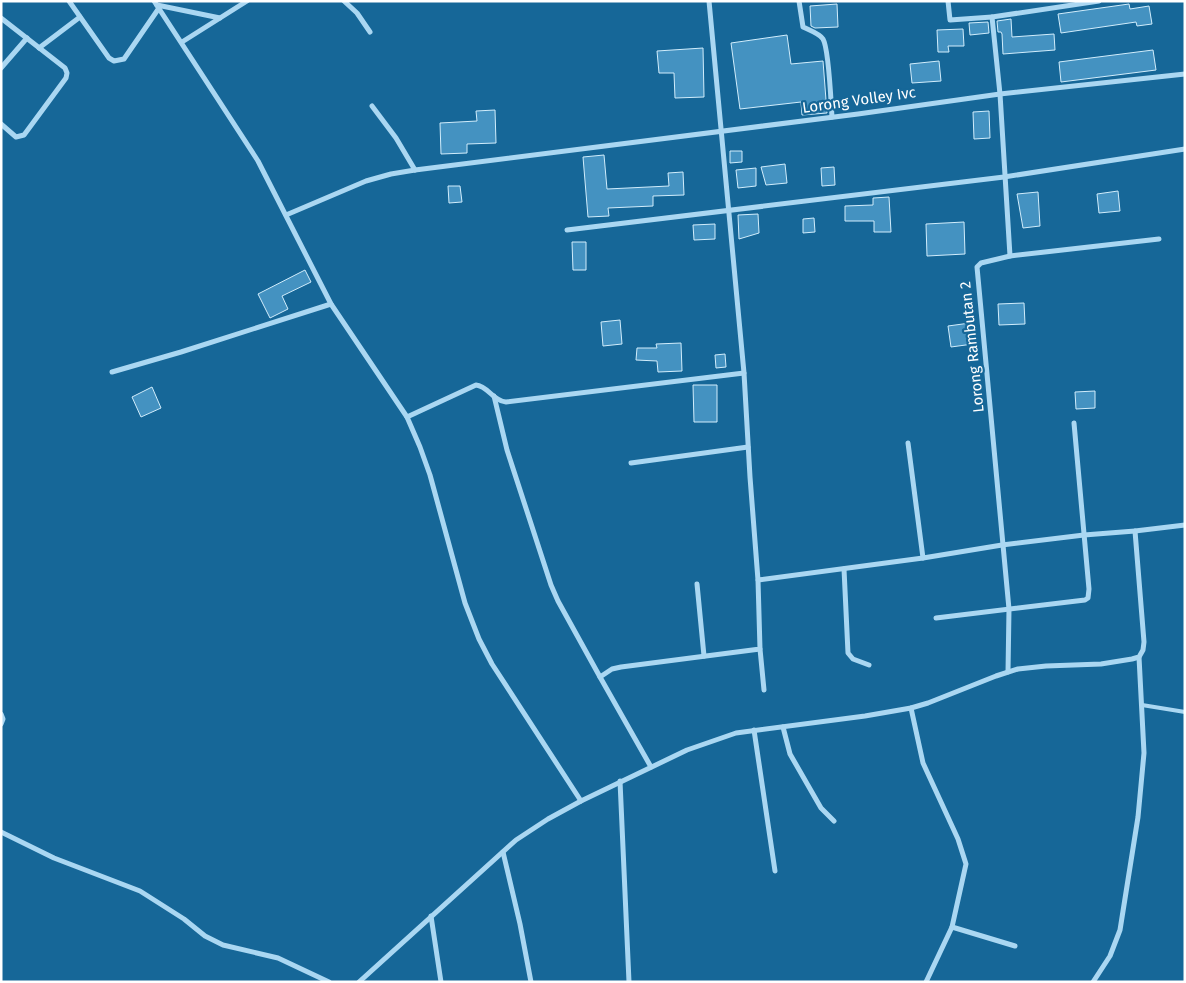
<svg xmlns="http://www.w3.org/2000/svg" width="1186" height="983" font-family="'Fira Sans',sans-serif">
  <rect width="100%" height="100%" fill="#166798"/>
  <g fill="#4492c1" stroke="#d1edfc">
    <polygon points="837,4 838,27 815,28 811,26 810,6"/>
    <polygon points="1129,4 1130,9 1149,6 1152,24 1137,26 1136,22 1061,33 1058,14"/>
    <polygon points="1011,19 1012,37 1054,34 1055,50 1003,54 1002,34 1001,32 998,32 997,21"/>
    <polygon points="988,22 989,33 970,35 969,23"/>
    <polygon points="963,29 964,46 948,46 949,52 938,52 937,30"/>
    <polygon points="787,35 791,64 823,61 827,113 802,115 801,102 740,109 731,43"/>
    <polygon points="703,48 704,97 675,98 674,73 659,73 657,51"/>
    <polygon points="1153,50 1156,70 1061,82 1059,62"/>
    <polygon points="939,61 941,81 912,83 910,64"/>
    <polygon points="495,110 496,143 467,144 467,153 441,154 440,123 477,121 476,111"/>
    <polygon points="989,111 990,138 974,139 973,112"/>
    <polygon points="730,151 742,151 742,162 730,163"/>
    <polygon points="604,155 607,189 669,186 668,173 683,172 684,195 653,196 653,206 608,208 609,216 588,217 583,157"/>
    <polygon points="785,164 787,183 766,185 761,167"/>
    <polygon points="834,167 835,185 822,186 821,168"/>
    <polygon points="756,168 756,186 738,188 736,170"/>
    <polygon points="448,186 460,186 462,202 449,203"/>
    <polygon points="1118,191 1120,211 1099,213 1097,194"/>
    <polygon points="1038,192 1040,226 1023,228 1017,194"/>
    <polygon points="889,197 891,232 874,232 874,221 845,221 845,206 873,205 873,198"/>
    <polygon points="758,214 759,233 739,239 738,215"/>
    <polygon points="814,218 815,232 803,233 803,219"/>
    <polygon points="964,222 965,254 927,256 926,224"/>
    <polygon points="715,224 715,239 694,240 693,225"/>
    <polygon points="572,242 586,242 586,270 573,270"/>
    <polygon points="305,270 311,282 282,296 288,309 270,318 258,294"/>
    <polygon points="1024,303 1025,324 999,325 998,304"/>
    <polygon points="620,320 622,344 603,346 601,322"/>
    <polygon points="970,323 973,344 951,347 948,326"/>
    <polygon points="681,343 682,371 658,372 657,361 636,360 637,348 657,348 656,344"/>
    <polygon points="725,354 726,367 716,368 715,355"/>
    <polygon points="693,385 717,385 717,422 694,422"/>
    <polygon points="152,387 161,408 141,417 132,397"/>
    <polygon points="1095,391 1095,408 1076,409 1075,392"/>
  </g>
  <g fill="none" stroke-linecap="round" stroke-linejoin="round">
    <polyline stroke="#aad7f2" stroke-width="4" points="1142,705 1185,712"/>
    <g stroke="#aad7f2" stroke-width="5">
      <polyline points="69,1 109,58 114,61 124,59 159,8"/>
      <polyline points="154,1 258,161 331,304 407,417 420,447 430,475 465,603 479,639 492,664 581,801"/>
      <polyline points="344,1 357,13 370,32"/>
      <polyline points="709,1 744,373 750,477 758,580 923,558 1002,545 1084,535 1135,531"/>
      <path d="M799,1L803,27C809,30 820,34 823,39C829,49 831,103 832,117"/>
      <polyline points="948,1 950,20 992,17"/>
      <polyline points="157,5 220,18"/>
      <polyline points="1,18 65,68 67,73 66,78 24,135 16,137 1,124"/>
      <polyline points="182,42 247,1"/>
      <polyline points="39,48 80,17"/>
      <polyline points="1,68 27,38"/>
      <polyline points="372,106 396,138 415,170"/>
      <polyline points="286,215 366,181 391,174 415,170 858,114 1000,94 1185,74"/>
      <polyline points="567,230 1004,177 1185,149"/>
      <polyline points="1010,256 1000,94 992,17 1099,1"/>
      <polyline points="112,372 181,352 331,304"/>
      <polyline points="494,396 507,450 551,585 558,601 600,677"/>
      <path d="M407,417L476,385C488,386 493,401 506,402L744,373"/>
      <polyline points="908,443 923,558"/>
      <polyline points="631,463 748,447"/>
      <polyline points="844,569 848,653 853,659 869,665"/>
      <polyline points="697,584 704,656"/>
      <polyline points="936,618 1085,600 1088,598 1089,589 1074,423"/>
      <polyline points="760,649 764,690"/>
      <polyline points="1008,672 1009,609 977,267 981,263 1010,256 1159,239"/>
      <polyline points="911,708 923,763 958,839 966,864 952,927 926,982"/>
      <polyline points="1,714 3,719 1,724"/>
      <polyline points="783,727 790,754 821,808 834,821"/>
      <polyline points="754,730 775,871"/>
      <polyline points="651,767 600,677 612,669 621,667 760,649 758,580"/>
      <polyline points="620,781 629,982"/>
      <polyline points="1,832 54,858 140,891 184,919 205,936 223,945 278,958 329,982"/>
      <polyline points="503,852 520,924 531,982"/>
      <polyline points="431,916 441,982"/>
      <polyline points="952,927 1015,946"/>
      <polyline points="359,982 516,840 548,819 581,801 687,750 736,733 865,716 911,708 928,703 996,676 1018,669 1046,666 1101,664 1132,659 1139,657 1143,650 1144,642 1135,531 1185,525"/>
      <polyline points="1093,982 1110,956 1120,930 1138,817 1144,753 1139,657"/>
    </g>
  </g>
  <g text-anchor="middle" stroke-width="4.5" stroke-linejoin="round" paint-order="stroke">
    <g font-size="15" fill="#fff" stroke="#166798">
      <text transform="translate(859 100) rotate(-8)" y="5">Lorong Volley Ivc</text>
      <text transform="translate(972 347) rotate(-96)" y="5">Lorong Rambutan 2</text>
    </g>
  </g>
  <rect width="1186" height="983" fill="none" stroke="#ffffff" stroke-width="5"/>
</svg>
